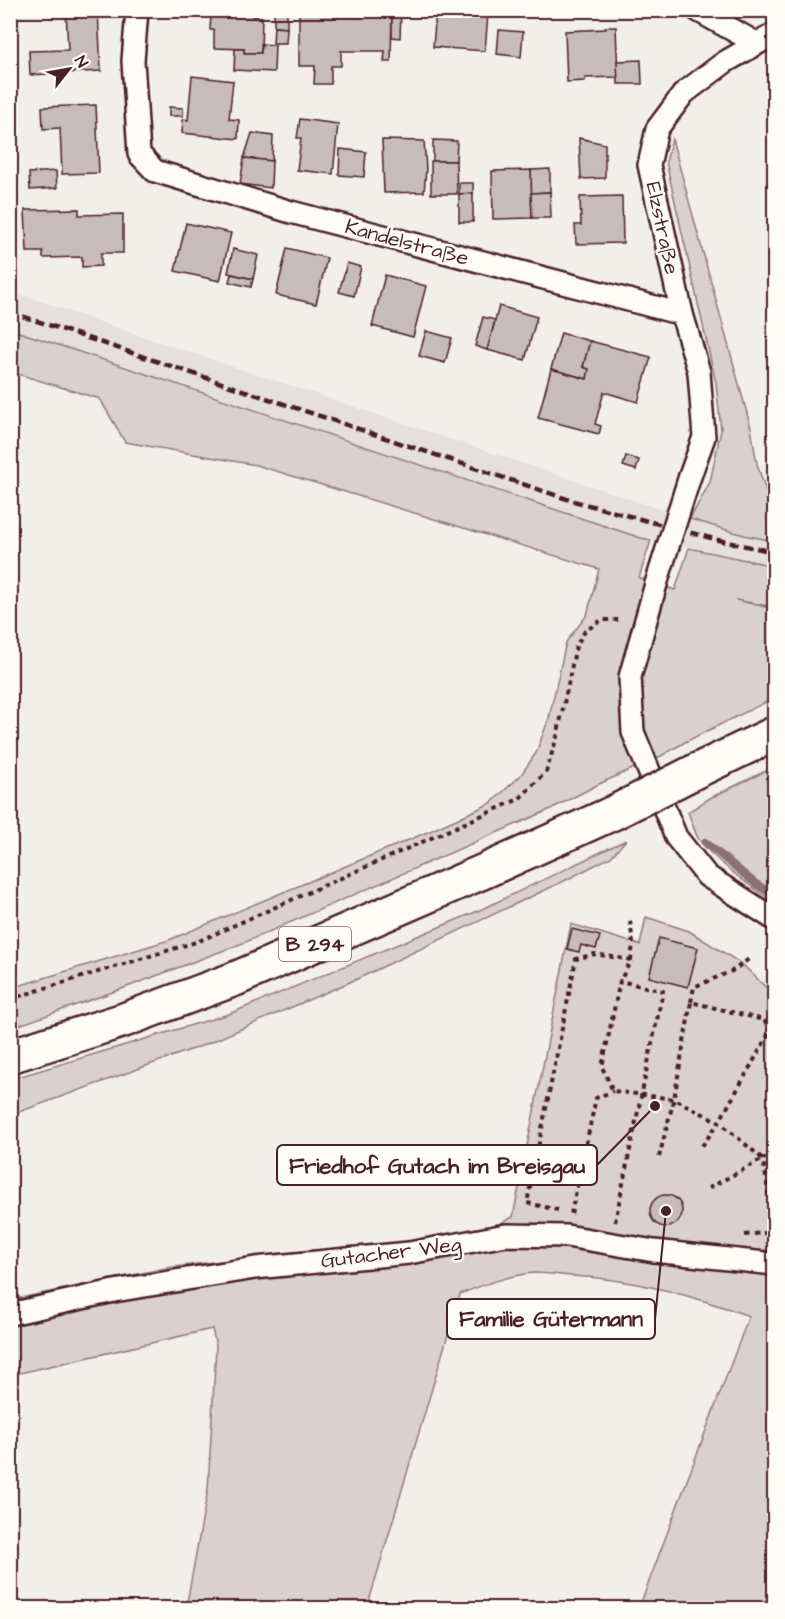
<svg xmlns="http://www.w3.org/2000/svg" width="785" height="1619" font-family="'Architects Daughter',sans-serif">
  <rect width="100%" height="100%" fill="#f2efeb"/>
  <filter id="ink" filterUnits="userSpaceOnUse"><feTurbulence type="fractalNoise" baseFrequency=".0167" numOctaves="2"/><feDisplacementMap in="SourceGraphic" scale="12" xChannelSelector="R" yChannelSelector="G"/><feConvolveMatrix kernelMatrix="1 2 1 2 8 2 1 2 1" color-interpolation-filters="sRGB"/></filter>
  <g filter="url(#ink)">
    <polygon fill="#e5dfdd" points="11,291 135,334 690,519 744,535 774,541 774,566 641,538 11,329"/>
    <g fill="#d9d0cf" stroke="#92787d" stroke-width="1.5">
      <polygon points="672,139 751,428 757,464 767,494 774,508 774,541 744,535 690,519 710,482 721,430 716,383 666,162"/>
      <polygon points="10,329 641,538 651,540 639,578 675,590 689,548 774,566 774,607 736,600 774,609 774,698 687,741 661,756 599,784 549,810 243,943 127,987 11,1028 11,988 169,940 430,831 491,803 521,775 536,753 549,718 566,642 587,615 599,569 256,465 125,442 100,399 11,372"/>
      <path d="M774,767V901C757,893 707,854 698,838C694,830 691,820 688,812L710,798Z"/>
      <polygon points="626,840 611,857 564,881 357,979 204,1045 11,1115 11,1079 229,1014 478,911"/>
      <path d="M646,917L689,931L742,964L774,995V1608H639L749,1316C691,1295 633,1279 571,1276C559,1275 546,1273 534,1273C509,1275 483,1285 460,1294L367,1608H186L208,1489L216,1346L212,1329L11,1375L10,1300L166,1268L253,1257L402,1244L497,1225L513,1217L571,924L640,945Z"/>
    </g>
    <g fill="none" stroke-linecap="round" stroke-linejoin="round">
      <polyline stroke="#8b6f75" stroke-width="8" points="705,842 756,884 774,895"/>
    </g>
    <g fill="#c8bbbb" stroke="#4a1f2b" stroke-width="1.5">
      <polygon points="98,10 101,71 30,75 29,51 68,50 66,11"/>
      <polygon points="201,10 252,10 252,16 262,17 261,53 244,53 244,49 214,48 214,30 210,30 211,15 201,14"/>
      <polygon points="274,10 287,10 287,28 274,27"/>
      <polygon points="299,10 392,10 391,62 384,62 385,51 341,51 341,66 331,66 331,84 314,84 315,66 299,66"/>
      <polygon points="392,10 401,10 400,38 392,37"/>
      <polygon points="436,10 488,14 485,51 433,47"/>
      <polygon points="274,27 287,28 286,43 273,43"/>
      <polygon points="605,27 616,27 618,77 585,78 585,81 567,82 565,31 606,29"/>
      <polygon points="499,30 523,32 521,57 497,54"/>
      <polygon points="262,44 275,45 274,72 234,70 235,49 244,49 244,53 261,53"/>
      <polygon points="641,60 642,84 618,84 617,61"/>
      <polygon points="192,76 233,81 229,119 239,120 238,139 182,133 183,119 188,120"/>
      <polygon points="96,105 99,173 62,174 60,128 43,129 42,107"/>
      <polygon points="169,107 183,108 183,116 169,116"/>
      <polygon points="300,119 338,124 333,174 297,170 301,138 297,138"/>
      <polygon points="252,133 273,136 272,161 244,158"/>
      <polygon points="579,138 605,144 605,178 581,179"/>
      <polygon points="382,140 424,141 426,169 424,192 384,193"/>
      <polygon points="433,140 457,141 456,161 433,161"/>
      <polygon points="340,149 366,152 364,177 339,175"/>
      <polygon points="244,158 272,161 271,188 240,184"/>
      <polygon points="431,161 456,161 457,194 431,194"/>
      <polygon points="550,169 550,192 531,193 531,170"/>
      <polygon points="531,170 532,218 493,219 492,171"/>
      <polygon points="56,171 57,188 30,190 29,173"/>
      <polygon points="459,183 473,183 473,193 459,194"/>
      <polygon points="550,192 551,218 532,218 531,193"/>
      <polygon points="473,193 473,222 459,222 459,194"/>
      <polygon points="622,196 623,243 576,244 575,225 581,225 580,197"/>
      <polygon points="79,209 79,215 123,214 123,253 101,253 101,266 82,267 82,257 43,258 43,252 27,252 25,210"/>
      <polygon points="186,223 231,233 220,281 175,271"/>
      <polygon points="287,248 327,258 316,304 276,295"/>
      <polygon points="233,249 258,255 253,279 228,273"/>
      <polygon points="347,263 361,267 354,296 339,292"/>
      <polygon points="231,274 253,279 251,287 229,282"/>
      <polygon points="385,275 426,286 413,337 372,326"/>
      <polygon points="499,306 537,317 525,360 487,350"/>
      <polygon points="483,317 495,320 487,350 475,346"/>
      <polygon points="426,331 452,338 445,363 419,356"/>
      <polygon points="561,333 590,341 583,367 589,369 587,379 551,369"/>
      <polygon points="590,341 651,357 638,402 604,392 595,424 601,426 599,434 538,418 551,369 587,379 589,369 583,367"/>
      <polygon points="626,456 639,460 636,470 623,466"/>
      <polygon points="572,929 600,936 596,949 581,945 579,952 567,949"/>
      <polygon points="659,938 698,948 688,987 649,977"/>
      <circle cx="666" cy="1211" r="16"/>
    </g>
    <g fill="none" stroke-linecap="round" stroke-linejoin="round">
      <defs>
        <g id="minor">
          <polyline points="137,10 133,61 139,154 155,171 291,212 682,314"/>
          <polyline points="697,10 756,43"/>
          <polyline points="690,476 704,437 699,372 682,314 649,165 657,129 684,93 725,62 774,34"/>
          <polyline points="656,584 630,677 633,732 676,837 707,876 774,919"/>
          <polyline points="10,1314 114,1291 255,1268 409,1253 506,1235 567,1236 654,1251 774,1264"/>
        </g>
        <g id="trunk">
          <polyline points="698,770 774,734"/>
          <polyline points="10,1056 124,1020 235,979 489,869 613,813"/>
        </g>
      </defs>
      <use href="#minor" stroke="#4a1f2b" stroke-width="26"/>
      <use href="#trunk" stroke="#4a1f2b" stroke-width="38"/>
      <g stroke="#4a1f2b" stroke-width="4" stroke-dasharray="4.5 4.5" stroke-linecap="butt">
        <polyline points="630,921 633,943 631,960"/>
        <polyline points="10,999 199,941 519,799 546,772 557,737 576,646 585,631 602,620 622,620"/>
        <polyline points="691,1002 694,987 732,971 749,959"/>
        <polyline points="702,1146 719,1122 771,1030"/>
        <polyline points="774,1153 763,1159 774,1229"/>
        <polyline points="659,1157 674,1099 691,1002 764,1020 774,1034"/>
        <polyline points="558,1210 527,1203 576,959 595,954 631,960 620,981"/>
        <polyline points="571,1214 596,1098 613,1091"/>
        <polyline points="615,1222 663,991 620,981 602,1067 613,1091 674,1099 719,1122 763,1159 705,1190"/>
        <polyline points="745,1235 774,1232"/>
      </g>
      <use href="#minor" stroke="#fdfcf7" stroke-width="21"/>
      <use href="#trunk" stroke="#fdfcf7" stroke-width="33"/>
      <polyline stroke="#4a1f2b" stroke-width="4.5" stroke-dasharray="9 4.5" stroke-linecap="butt" points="10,312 570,500 718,540 774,552"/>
      <defs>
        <polyline id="minor-bridge" points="656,584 690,476"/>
        <polyline id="trunk-bridge" points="613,813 698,770"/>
      </defs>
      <use href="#minor-bridge" stroke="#4a1f2b" stroke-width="26" stroke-linecap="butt"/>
      <use href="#trunk-bridge" stroke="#4a1f2b" stroke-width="38" stroke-linecap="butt"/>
      <use href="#minor-bridge" stroke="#fdfcf7" stroke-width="21"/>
      <use href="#trunk-bridge" stroke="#fdfcf7" stroke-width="33"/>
    </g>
  </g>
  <g text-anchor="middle" stroke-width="5" stroke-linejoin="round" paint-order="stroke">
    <rect fill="#fdfcf7" stroke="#806168" stroke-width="1.5" x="279" y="927" width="72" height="34" rx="4.5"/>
    <g font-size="20" font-weight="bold" fill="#4a1f2b">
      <text x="315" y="951">B 294</text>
    </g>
    <g font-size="21" fill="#4a1f2b" stroke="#fdfcf7">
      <text transform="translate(663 228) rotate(78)" y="7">Elzstraße</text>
      <text transform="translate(407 242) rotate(15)" y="7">Kandelstraße</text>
      <text transform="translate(391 1252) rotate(-7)" y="7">Gutacher Weg</text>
    </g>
  </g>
  <path fill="none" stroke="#4a1f2b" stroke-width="2" d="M655 1106L597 1165M666 1211L655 1319"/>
  <g fill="#4a1f2b" stroke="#fdfcf7" stroke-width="2">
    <circle cx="655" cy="1106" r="6"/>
    <circle cx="666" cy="1211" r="6"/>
  </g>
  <g fill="#fdfcf7" stroke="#4a1f2b" stroke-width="2">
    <rect x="277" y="1145" width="320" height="40" rx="6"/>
    <rect x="447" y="1299" width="208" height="40" rx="6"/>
  </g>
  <g font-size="22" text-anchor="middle" font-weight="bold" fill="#4a1f2b">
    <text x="437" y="1173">Friedhof Gutach im Breisgau</text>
    <text x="551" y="1326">Familie Gütermann</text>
  </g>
  <rect width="785" height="1619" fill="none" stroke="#fdfcf7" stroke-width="36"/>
  <rect x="18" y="18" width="749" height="1583" fill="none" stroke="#4a1f2b" stroke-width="2" filter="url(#ink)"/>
  <g transform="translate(69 69) rotate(59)" stroke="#fdfcf7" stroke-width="4.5" paint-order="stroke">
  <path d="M0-4.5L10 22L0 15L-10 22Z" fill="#4a1f2b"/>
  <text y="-9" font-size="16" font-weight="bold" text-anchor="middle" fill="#4a1f2b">N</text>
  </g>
</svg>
